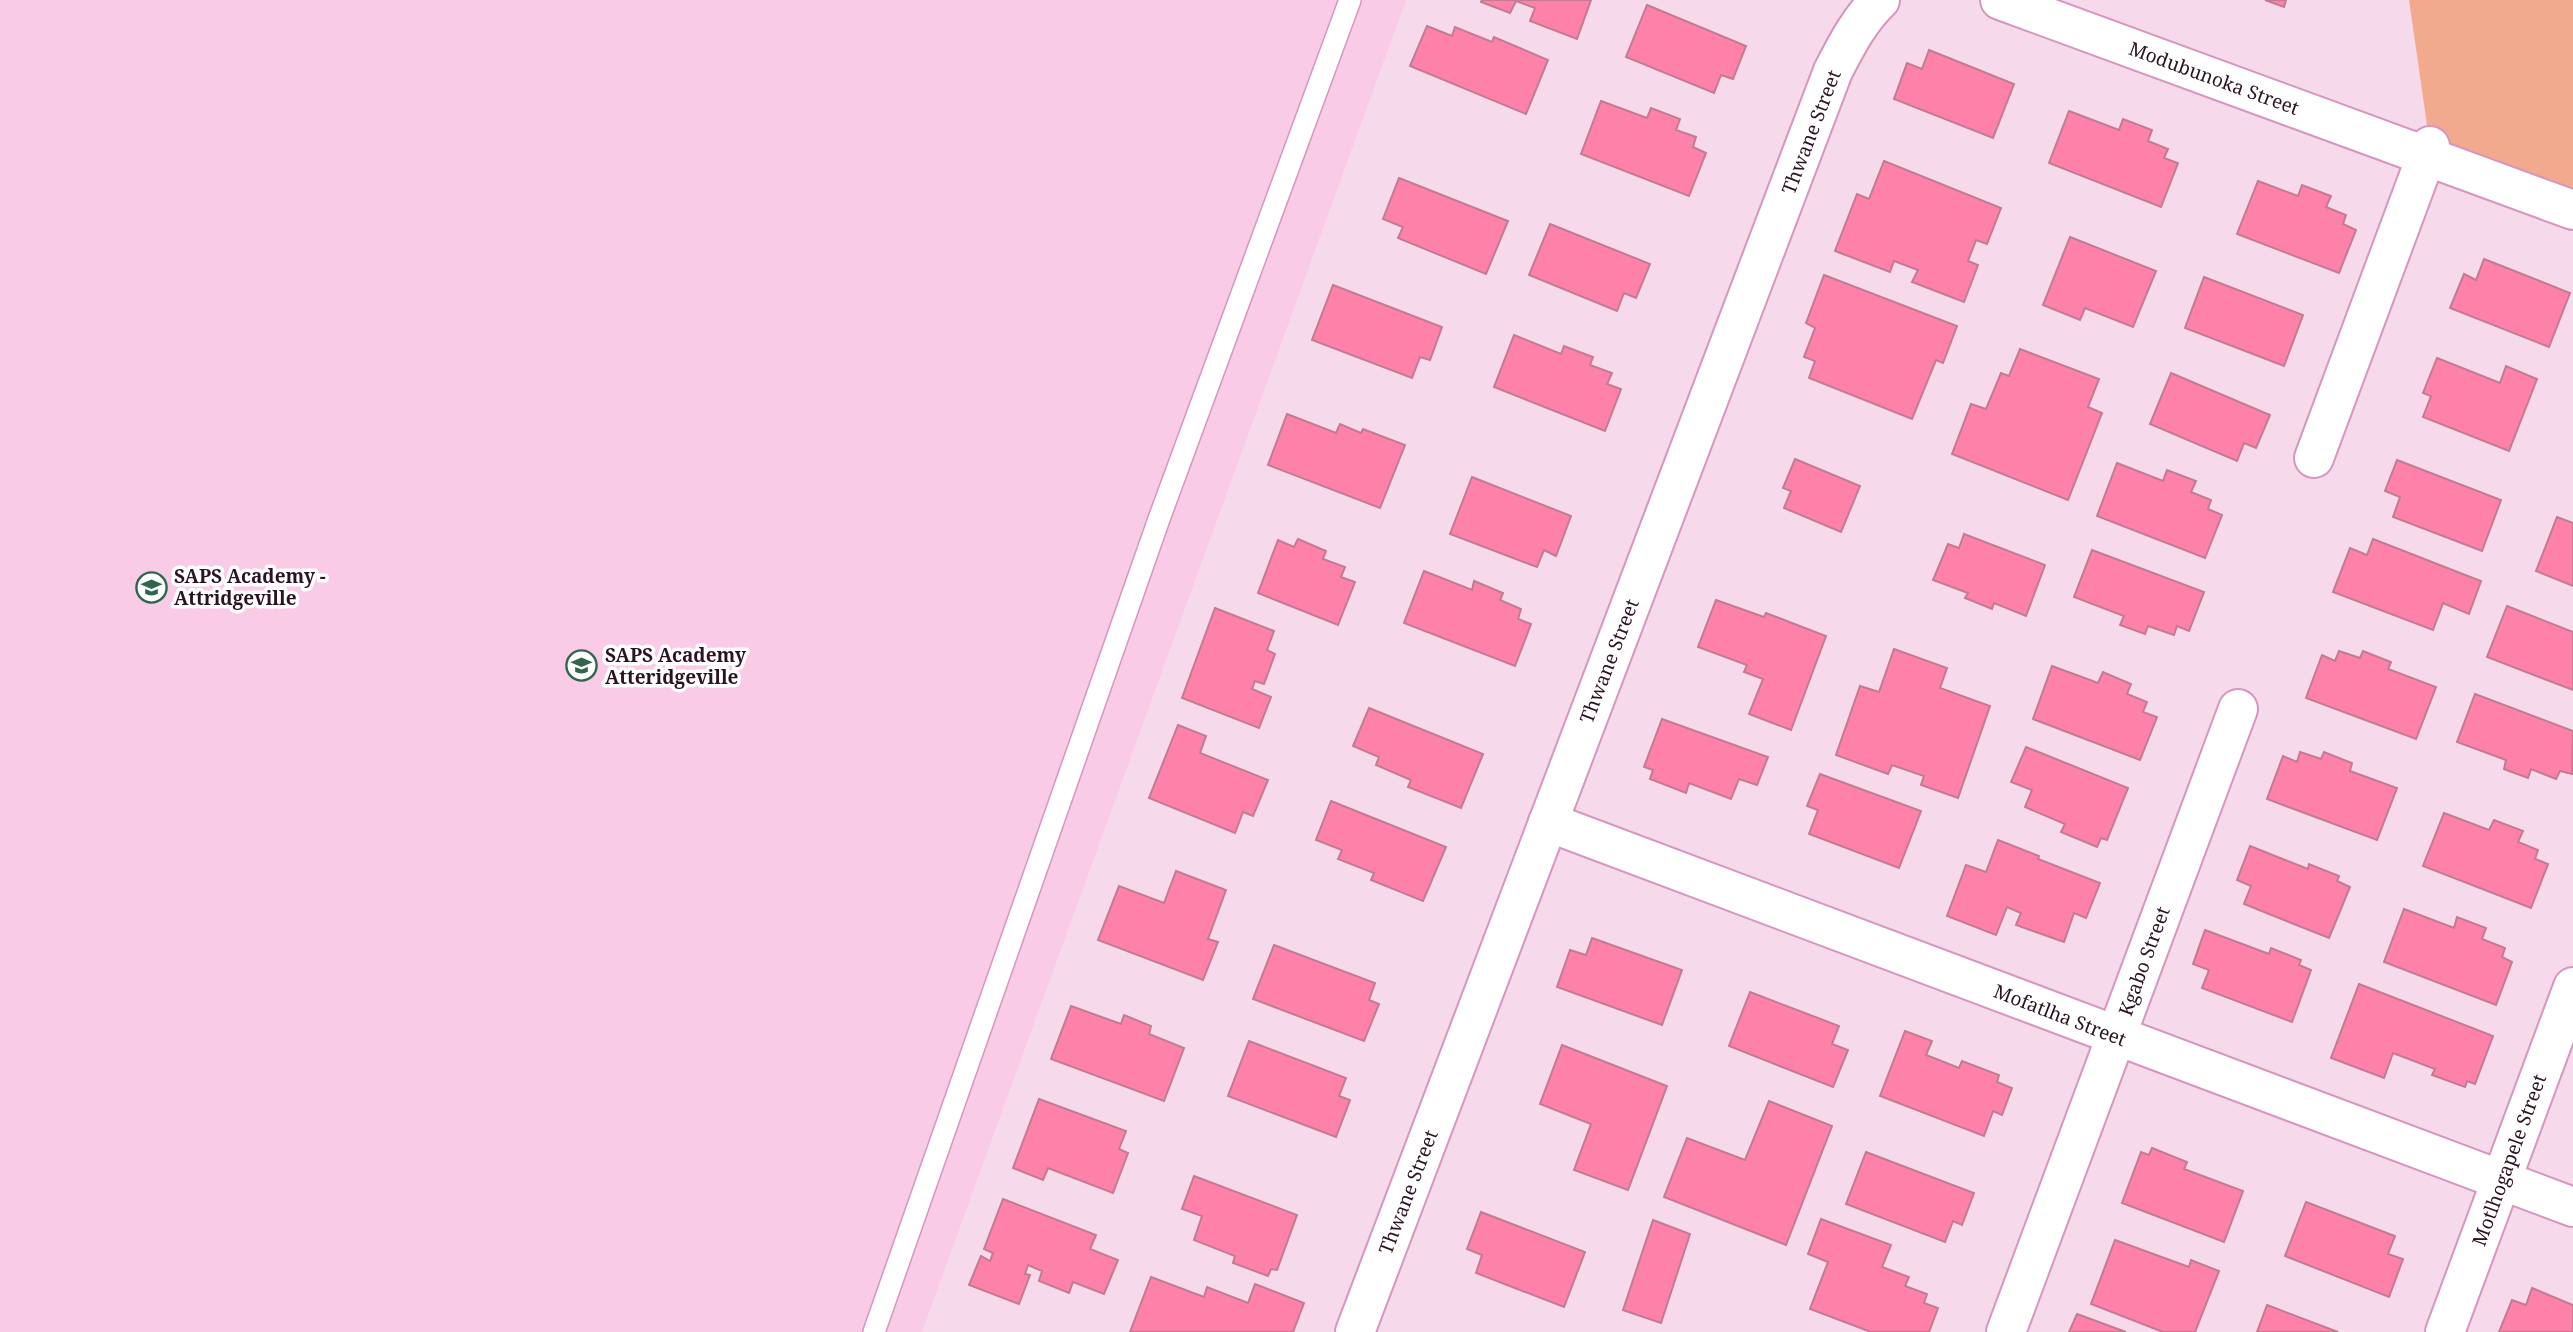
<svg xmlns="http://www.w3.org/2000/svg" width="2573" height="1332" font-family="'Noto Serif',serif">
  <rect width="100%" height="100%" fill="#f6daeb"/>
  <polygon fill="#f9cbe7" points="0,0 1406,0 922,1332 0,1332"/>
  <polygon fill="#f2aa8f" points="2409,0 2573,0 2573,199 2430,146"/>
  <g fill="#fe81a9" stroke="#c47a90" stroke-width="2">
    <polygon points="1482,0 1591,0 1577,39 1530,21 1535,8 1516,1 1510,13 1481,2"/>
    <polygon points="2265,0 2286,0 2284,7"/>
    <polygon points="1647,5 1746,46 1733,79 1721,75 1714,93 1626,57"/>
    <polygon points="1427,26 1452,36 1455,27 1492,42 1494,37 1548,60 1526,114 1410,66"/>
    <polygon points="1929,50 2014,84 1993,138 1894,99 1907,63 1922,69"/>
    <polygon points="1601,101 1647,118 1651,108 1680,119 1676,130 1696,137 1693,147 1706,153 1689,196 1581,154"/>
    <polygon points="2069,111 2119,130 2123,119 2152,130 2148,141 2168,149 2164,158 2178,163 2161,207 2049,163"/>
    <polygon points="1884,161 2001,208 1987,244 1976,240 1968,261 1978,265 1964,302 1912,282 1918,270 1894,261 1890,272 1835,251 1857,194 1869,199"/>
    <polygon points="1399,178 1508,221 1486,274 1398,238 1403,227 1383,219"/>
    <polygon points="2258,181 2298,196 2302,185 2331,196 2326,207 2346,215 2343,224 2356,230 2339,273 2237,234"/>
    <polygon points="1550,224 1650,264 1636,298 1624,293 1617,311 1529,275"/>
    <polygon points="2070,237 2156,271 2133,327 2085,308 2080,320 2043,305"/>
    <polygon points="2484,259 2570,293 2549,347 2450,308 2464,274 2476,280"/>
    <polygon points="1824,275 1957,326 1943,363 1936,360 1912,419 1809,378 1815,361 1804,357 1815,328 1806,323"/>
    <polygon points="2204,277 2303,315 2284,366 2185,328"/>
    <polygon points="1333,285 1442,327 1430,360 1420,357 1412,378 1312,340"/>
    <polygon points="1514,335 1561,354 1564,346 1593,357 1590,365 1612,373 1607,384 1621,389 1605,431 1494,387"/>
    <polygon points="2020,349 2099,379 2088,407 2102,413 2068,500 1952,454 1971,404 1986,409 2001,373 2009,376"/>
    <polygon points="2437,358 2500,383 2506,366 2537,379 2509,451 2423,417 2431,396 2423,393"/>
    <polygon points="2171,373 2270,415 2256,448 2244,443 2237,461 2150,424"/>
    <polygon points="1287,414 1336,433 1340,424 1361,433 1363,429 1405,445 1380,508 1268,465"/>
    <polygon points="1795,459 1860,486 1841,532 1784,508 1791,491 1783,488"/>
    <polygon points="2397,460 2501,500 2482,551 2393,517 2400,497 2385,491"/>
    <polygon points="2117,463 2163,481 2167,470 2196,481 2191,492 2211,500 2208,509 2222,515 2205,558 2097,516"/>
    <polygon points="1472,477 1571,516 1556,556 1544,550 1537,567 1450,534"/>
    <polygon points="2557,517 2573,523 2573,586 2536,571"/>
    <polygon points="1964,534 2045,565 2026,616 1994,603 1992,609 1965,598 1968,593 1933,580 1948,544 1959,548"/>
    <polygon points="1298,539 1326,551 1323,559 1345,567 1341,577 1355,582 1338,625 1258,593 1278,540 1294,547"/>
    <polygon points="2373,539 2481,581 2469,614 2443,603 2433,630 2333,592 2350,548 2367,555"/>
    <polygon points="2092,550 2204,592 2189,631 2177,626 2174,635 2148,626 2145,634 2120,625 2124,616 2074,597"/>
    <polygon points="1424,571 1472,590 1474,581 1503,593 1500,600 1521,609 1518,619 1531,624 1515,666 1404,623"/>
    <polygon points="1716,600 1764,617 1766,613 1826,636 1791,730 1749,714 1763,679 1744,672 1747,665 1698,647"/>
    <polygon points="2507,606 2573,632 2573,690 2487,657"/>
    <polygon points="1215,608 1274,631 1267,650 1275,654 1264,684 1255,681 1252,689 1271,697 1259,728 1182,698"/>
    <polygon points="1894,649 1947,668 1940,688 1990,706 1958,798 1921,785 1924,776 1892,765 1888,774 1836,755 1860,686 1879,692"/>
    <polygon points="2339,651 2360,658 2363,651 2391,662 2388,669 2436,687 2416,739 2306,698 2322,655 2335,661"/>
    <polygon points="2052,666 2098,683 2103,672 2131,684 2127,694 2147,702 2143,712 2157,717 2140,760 2033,719"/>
    <polygon points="2475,694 2573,731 2572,774 2560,771 2556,779 2531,769 2528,778 2504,769 2506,760 2457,742"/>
    <polygon points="1369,708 1483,754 1461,808 1408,787 1411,780 1376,765 1379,757 1353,746"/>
    <polygon points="1662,719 1768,757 1757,785 1739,779 1731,799 1689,783 1686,793 1650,779 1653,770 1644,767"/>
    <polygon points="1178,725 1206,736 1200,753 1268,780 1253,816 1243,812 1235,833 1149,798"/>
    <polygon points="2026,747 2128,788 2107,840 2101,838 2097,847 2061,832 2065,824 2025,807 2032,790 2011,782"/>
    <polygon points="2300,752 2321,759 2324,752 2352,763 2350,771 2397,788 2377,840 2267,799 2283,756 2297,762"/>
    <polygon points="1820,774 1921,811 1899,868 1809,834 1818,810 1807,806"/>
    <polygon points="1331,801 1446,847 1423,901 1371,880 1374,873 1338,859 1342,850 1316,840"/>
    <polygon points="2444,813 2489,830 2494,820 2523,831 2518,842 2538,850 2535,859 2548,864 2531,908 2423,866"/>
    <polygon points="1998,840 2039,856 2038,859 2100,883 2086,918 2074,913 2064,942 2016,925 2021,913 2007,907 1996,935 1947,916 1966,865 1986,872"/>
    <polygon points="2250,846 2308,869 2309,864 2339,876 2337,881 2350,887 2329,938 2244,904 2251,886 2237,880"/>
    <polygon points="1176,871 1226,890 1208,939 1218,942 1203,980 1098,940 1119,886 1164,903"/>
    <polygon points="2404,909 2454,928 2457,917 2486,928 2482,939 2505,948 2502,957 2512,962 2496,1005 2384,962"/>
    <polygon points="2205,930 2269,954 2271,948 2301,960 2299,965 2311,970 2292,1022 2202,988 2209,970 2193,964"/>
    <polygon points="1592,938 1682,970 1662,1025 1557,987 1570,950 1586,955"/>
    <polygon points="1274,945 1375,983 1369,1000 1379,1004 1364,1041 1253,999"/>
    <polygon points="2359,984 2493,1036 2475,1084 2467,1081 2465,1087 2432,1075 2435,1069 2393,1053 2384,1078 2331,1058"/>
    <polygon points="1750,992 1839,1026 1832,1044 1848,1050 1833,1087 1729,1046"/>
    <polygon points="1071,1006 1121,1024 1124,1015 1151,1026 1149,1034 1184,1048 1164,1101 1051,1059"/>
    <polygon points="1905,1031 1932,1041 1926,1055 1959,1068 1962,1061 1999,1075 1997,1082 2012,1088 2002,1115 1993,1111 1984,1136 1880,1096"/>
    <polygon points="1249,1041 1346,1078 1339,1096 1350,1100 1336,1137 1228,1096"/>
    <polygon points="1562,1045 1667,1086 1628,1190 1574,1170 1591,1124 1540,1104"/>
    <polygon points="1039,1099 1126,1131 1119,1149 1128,1153 1113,1193 1048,1168 1043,1180 1013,1168"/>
    <polygon points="1769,1101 1832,1126 1786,1245 1664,1197 1687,1138 1745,1160"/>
    <polygon points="2152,1148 2187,1162 2184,1169 2243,1191 2224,1242 2122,1203 2141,1152 2149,1155"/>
    <polygon points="1866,1152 1974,1193 1962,1225 1953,1221 1945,1242 1846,1204"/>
    <polygon points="1194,1176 1297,1215 1277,1270 1271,1269 1268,1276 1233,1263 1235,1256 1194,1240 1202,1216 1182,1209"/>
    <polygon points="1003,1199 1096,1235 1090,1249 1118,1260 1104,1294 1073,1282 1069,1293 1039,1281 1042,1271 1028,1265 1025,1274 1030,1275 1019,1304 969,1285 981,1256 990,1261 993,1253 984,1249"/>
    <polygon points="2306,1202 2395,1236 2388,1254 2403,1259 2389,1297 2285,1256"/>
    <polygon points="1481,1212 1585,1252 1564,1307 1476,1273 1482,1255 1467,1249"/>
    <polygon points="1821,1219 1891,1245 1882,1267 1909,1277 1905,1286 1927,1294 1924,1303 1938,1308 1929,1332 1871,1332 1810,1309 1828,1262 1808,1254"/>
    <polygon points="1653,1220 1690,1234 1661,1323 1623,1310"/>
    <polygon points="2115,1240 2189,1267 2191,1260 2219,1271 2195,1332 2163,1332 2091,1304"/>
    <polygon points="1151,1277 1204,1297 1207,1287 1248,1303 1255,1284 1304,1303 1293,1332 1130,1332"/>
    <polygon points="2532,1288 2573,1305 2573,1332 2499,1332 2512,1300 2526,1305"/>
    <polygon points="2267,1305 2338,1332 2257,1332"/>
    <polygon points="2077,1314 2126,1332 2069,1332"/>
  </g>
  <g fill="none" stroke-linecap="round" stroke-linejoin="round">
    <defs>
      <polyline id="lane" points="874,1332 1159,519 1350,0"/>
      <g id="street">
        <polyline points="2000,0 2573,210"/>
        <polyline points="2314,458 2430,146"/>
        <polyline points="1548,822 2573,1207"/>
        <path d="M1355,1332L1833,71C1846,46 1859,20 1880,0"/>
        <polyline points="2006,1332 2238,709"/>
        <polyline points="2445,1332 2573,987"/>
      </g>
    </defs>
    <use href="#lane" stroke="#d795bf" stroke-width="24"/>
    <use href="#street" stroke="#d795bf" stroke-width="42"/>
    <use href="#lane" stroke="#fff" stroke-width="21"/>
    <use href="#street" stroke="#fff" stroke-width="38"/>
  </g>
  <defs>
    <symbol id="university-ring" viewBox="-11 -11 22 22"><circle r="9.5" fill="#fff" stroke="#30664c" stroke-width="1.5"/><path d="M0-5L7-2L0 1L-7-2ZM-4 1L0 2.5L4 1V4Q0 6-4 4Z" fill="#30664c"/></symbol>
  </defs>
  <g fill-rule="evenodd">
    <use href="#university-ring" x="134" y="570" width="35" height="35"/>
    <use href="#university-ring" x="564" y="648" width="35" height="35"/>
  </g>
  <g text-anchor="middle" stroke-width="7" stroke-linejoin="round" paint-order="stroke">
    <g font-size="19" fill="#2c1324" stroke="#fff">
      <text transform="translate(2214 78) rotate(20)" y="7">Modubunoka Street</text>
      <text transform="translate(1811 132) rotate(-69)" y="7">Thwane Street</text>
      <text transform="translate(1609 661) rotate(-69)" y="7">Thwane Street</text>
      <text transform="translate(2144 961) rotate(-70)" y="7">Kgabo Street</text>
      <text transform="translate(2060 1015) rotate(21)" y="7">Mofatlha Street</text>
      <text transform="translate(2509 1160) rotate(-70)" y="7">Motlhogapele Street</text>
      <text transform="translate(1408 1192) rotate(-69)" y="7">Thwane Street</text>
    </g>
    <g font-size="19" font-weight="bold" fill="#2c1324" stroke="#fff" text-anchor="start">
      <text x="174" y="583">SAPS Academy -<tspan x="174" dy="22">Attridgeville</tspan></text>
      <text x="605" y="662">SAPS Academy<tspan x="605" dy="22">Atteridgeville</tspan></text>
    </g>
  </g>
</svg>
